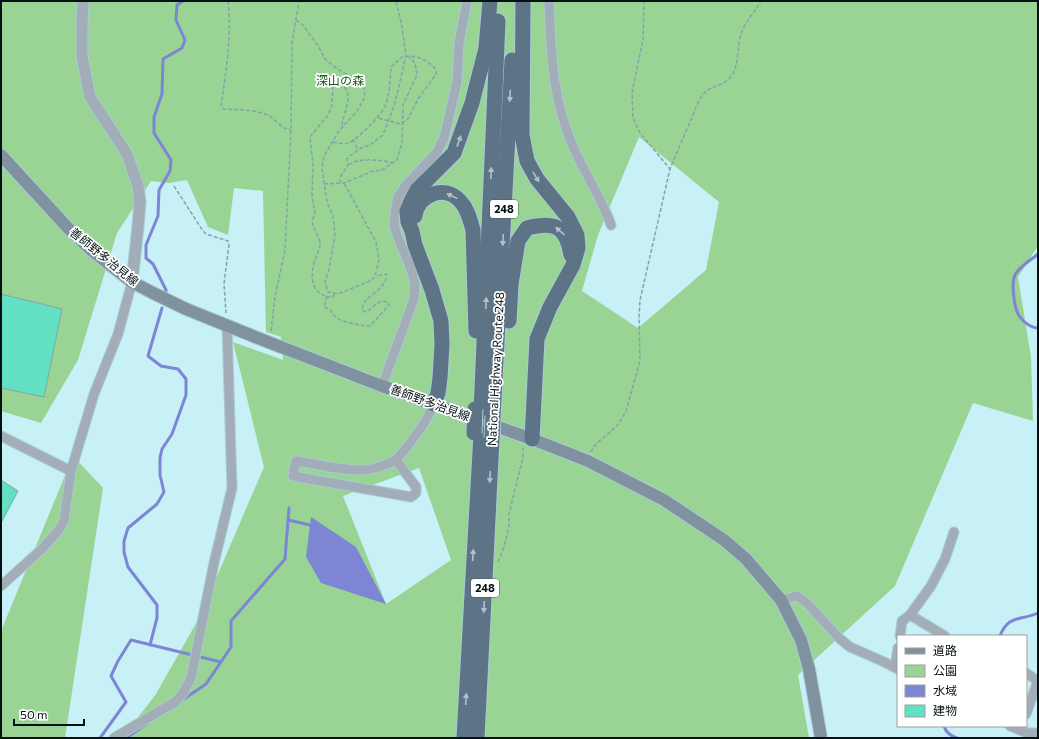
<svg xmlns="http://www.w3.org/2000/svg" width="1039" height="739" font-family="Commissioner,'Noto Sans JP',sans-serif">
  <rect width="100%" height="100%" fill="#c8f0f7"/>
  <g fill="#99d495" fill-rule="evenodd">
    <path d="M1,1H1038V246L1018,277L1031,357L1033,421L973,403L895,586L798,675L809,738H122L156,694L199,618L264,467L233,342L283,360L281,337L266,332L263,191L234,188L228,235L208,227L187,180L169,183L151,181L117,233L78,360L41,423L1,411ZM639,137L719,202L706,270L638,328L582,291L598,235ZM419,468L451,560L386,604L343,496Z"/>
    <polygon points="73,456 103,488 65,738 1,738 1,631"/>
  </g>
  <polygon fill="#7c86d5" points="311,517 356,547 386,604 321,583 306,557"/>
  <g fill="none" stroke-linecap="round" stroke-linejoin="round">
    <g stroke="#7c86d5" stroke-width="3">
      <path d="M1038,254C1031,260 1019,267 1015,275C1011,283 1014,310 1020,317C1024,323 1032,328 1038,328"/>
      <polyline points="166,292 166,290 153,264 146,258 146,245 158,216 159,190 170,171 171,160 154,133 154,117 162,94 163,59 182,48 185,40 176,20 177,5 183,1"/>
      <polyline points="288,520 310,525"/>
      <path d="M1000,636C1008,614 1021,621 1038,613"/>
      <polyline points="150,645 157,618 157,605 128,567 124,552 124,541 128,528 157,504 164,492 160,475 160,458 162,449 172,434 186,395 186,379 178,369 161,366 148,356 162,308"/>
      <polyline points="181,701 206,684 231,647 231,621 285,559 289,508"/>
      <path d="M944,726C946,733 951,736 957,738"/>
      <polyline points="100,738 126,702 111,676 118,661 131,640 221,662"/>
      <polyline points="126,738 148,723"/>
    </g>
  </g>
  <g fill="#63e0c4" stroke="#83a79d">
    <polygon points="1,294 62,309 44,397 1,388"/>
    <polygon points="1,480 18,491 1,523"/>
  </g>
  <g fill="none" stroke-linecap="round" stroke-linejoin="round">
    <defs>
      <g id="minor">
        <path d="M549,1C551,54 552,101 575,151C586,176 602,199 611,225"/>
        <polyline points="382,386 414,299 415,284 411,269 398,238 394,225 395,212 398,197 406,185 437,152 444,138 457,82 459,43 467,1"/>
        <polyline points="1,436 71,471"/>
        <path d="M396,460C386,465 375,469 364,470C342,471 317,464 296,461L293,476L411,497L416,493V487L396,460C411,443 425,425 434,404"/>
        <polyline points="1,586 42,549 58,531 64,521 71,471 94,394 118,334 132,282"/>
        <polyline points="781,600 797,596 806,602 839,638 850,647 882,661 898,669"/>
        <polyline points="910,615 931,586 945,559 954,532"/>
        <polyline points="900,636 902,621 910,615 945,636"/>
        <polyline points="895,667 898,648"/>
        <polyline points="1026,673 1038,681"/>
        <polyline points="1026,714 1038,681"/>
        <polyline points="1010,726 1027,733 1038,733"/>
        <polyline points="114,738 175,702 183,693 191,678 214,563 232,488 227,325"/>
      </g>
      <polyline id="tertiary" points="83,1 82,26 82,56 90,97 127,154 138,186 140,202 138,226 132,282"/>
      <polyline id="secondary" points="1,155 67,227 90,249 132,282 153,293 186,309 268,342 382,386 532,439 588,461 664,500 724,540 746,559 781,600 801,640 809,669 821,738"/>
      <g id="trunk">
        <polyline points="523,1 522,135 527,161 537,179 568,217 577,235 578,248 573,265 550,307 537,339 532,439"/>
        <path d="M415,216C418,194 445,184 460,201C468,209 470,220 473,230L476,331"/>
        <path d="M509,321L511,284L518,241L527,228C555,221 566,226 571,255"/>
        <polyline points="434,404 438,393 440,378 442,344 441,321 432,290 415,245 412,231 408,222 407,211 411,201 417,190 454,153 472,103 486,48 490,1"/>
        <polyline points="481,412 498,21"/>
        <polyline points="493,416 512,60"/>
        <polyline points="464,738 481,434"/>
        <polyline points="477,738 492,438"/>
      </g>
    </defs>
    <use href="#minor" stroke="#a8ccd3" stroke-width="11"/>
    <use href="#tertiary" stroke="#a8ccd3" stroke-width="13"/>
    <use href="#secondary" stroke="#a8ccd3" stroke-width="14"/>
    <use href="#trunk" stroke="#a8ccd3" stroke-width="17"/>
    <g stroke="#84a3a9" stroke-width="1.5" stroke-dasharray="4 2" stroke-linecap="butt">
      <path d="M228,1C232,36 226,71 221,106L224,109C237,110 252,109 265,114C275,117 280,129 291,130"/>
      <polyline points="646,1 644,3 643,39 632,93 633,118 640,133 670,169"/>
      <polyline points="296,20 303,25 318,46 325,59 336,68 358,81 363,86 365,91 364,99 357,111 339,131 324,156 322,168 327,202 333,216 335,236 329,269 325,282 328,292 338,294 372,280 375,276 379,260 376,242 344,183"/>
      <path d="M319,73L343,83C345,87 347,91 348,95C349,106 342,117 342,127"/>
      <path d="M333,86L332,105L328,115L310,137L313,165L312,196L315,213L312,221C313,228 318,235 320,242C321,248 317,254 315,260C311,271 310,287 321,294C325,296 329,298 333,297L334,294"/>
      <polyline points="353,139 358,150"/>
      <path d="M333,142C338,143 344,145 349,143C357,139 382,115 385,106C390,94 390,80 391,67L402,57C415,54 429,60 436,70V74L418,99L408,119L401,124L378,118"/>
      <path d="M349,165C358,157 382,160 393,163"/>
      <polyline points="340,183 341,176 348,165 347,159 351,155 361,148 370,145 383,135 395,103 406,56 402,27 396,1"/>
      <polyline points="324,184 344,183 373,171 382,170 397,160 402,142 403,105 417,75 415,63 409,57"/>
      <polyline points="174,186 203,231 206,234 228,241 229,244 224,284 226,313"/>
      <path d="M327,296L324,307L331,310C335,323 354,323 365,326H370L389,305L388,302C378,299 373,308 366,312L362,310C363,295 382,294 387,276L386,274L376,276"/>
      <polyline points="271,331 275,297 285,250 291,130 292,43 299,1"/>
      <path d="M591,452L595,445L618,425L626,411L640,361L639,318L640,300L670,169L700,98C702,96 704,93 706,91C715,85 726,85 732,75C739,64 737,50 740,38C744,22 753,15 761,1"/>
      <polyline points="498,562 504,547 509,527 509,514 523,457 523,447"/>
    </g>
    <use href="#minor" stroke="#a2adb7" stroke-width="9"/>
    <use href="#tertiary" stroke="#a2adb7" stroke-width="11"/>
    <use href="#secondary" stroke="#80919f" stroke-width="12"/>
    <use href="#trunk" stroke="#5c7486" stroke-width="15"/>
    <defs>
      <g id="trunk-bridge">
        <polyline points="474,433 475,409"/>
        <polyline points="492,438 493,416"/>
      </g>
    </defs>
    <use href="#trunk-bridge" stroke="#a8ccd3" stroke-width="17" stroke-linecap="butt"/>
    <use href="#trunk-bridge" stroke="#5c7486" stroke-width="15"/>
  </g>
  <defs><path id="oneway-solid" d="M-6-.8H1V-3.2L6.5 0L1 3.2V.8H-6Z"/></defs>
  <g fill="#b6c0c9">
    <use href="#oneway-solid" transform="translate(510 96) rotate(93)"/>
    <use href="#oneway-solid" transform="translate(459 141) rotate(-70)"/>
    <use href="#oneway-solid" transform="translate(491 173) rotate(-88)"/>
    <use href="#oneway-solid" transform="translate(536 177) rotate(59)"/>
    <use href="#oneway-solid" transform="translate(452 196) rotate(-154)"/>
    <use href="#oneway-solid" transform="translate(560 231) rotate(-139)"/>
    <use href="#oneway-solid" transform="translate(503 240) rotate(93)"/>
    <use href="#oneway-solid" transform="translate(486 303) rotate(-88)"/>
    <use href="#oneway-solid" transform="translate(490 477) rotate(93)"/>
    <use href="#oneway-solid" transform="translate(473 555) rotate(-87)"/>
    <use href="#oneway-solid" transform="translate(484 607) rotate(93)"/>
    <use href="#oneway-solid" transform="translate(466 699) rotate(-87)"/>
  </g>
  <g text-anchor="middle" stroke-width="3.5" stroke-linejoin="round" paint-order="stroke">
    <g fill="#fff" stroke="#4f585a" stroke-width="1">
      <rect x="490" y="200" width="28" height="18" rx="3"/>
      <rect x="471" y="579" width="28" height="18" rx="3"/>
    </g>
    <g font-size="11" font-weight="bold" fill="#031113">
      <text x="504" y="213">248</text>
      <text x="485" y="592">248</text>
    </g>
    <g font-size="12" fill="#185a18" stroke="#fff">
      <text x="340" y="85">深山の森</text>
    </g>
    <g font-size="12" fill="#031113" stroke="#fff">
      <text transform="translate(104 257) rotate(39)" y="4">善師野多治見線</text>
      <text transform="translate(496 369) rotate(-87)" y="4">National Highway Route 248</text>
      <text transform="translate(430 403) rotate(20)" y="4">善師野多治見線</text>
    </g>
  </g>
  <rect width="1039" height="739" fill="none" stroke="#031113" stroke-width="4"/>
  <rect x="897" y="635" width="130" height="92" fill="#ffffff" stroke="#9aa0a1"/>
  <rect x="905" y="648" width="20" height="6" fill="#80919f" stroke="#9aa0a1"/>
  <text x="933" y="655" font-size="12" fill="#031113">道路</text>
  <rect x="905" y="665" width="20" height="12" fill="#99d495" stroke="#9aa0a1"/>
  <text x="933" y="675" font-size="12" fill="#031113">公園</text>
  <rect x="905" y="685" width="20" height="12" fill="#7c86d5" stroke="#9aa0a1"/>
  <text x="933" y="695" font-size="12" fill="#031113">水域</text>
  <rect x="905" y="705" width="20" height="12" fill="#63e0c4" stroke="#9aa0a1"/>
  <text x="933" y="715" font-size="12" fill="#031113">建物</text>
  <path d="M14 719v6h70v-6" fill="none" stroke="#031113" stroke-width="2"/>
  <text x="20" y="719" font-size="12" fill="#031113" stroke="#ffffff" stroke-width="3" paint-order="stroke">50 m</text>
</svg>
